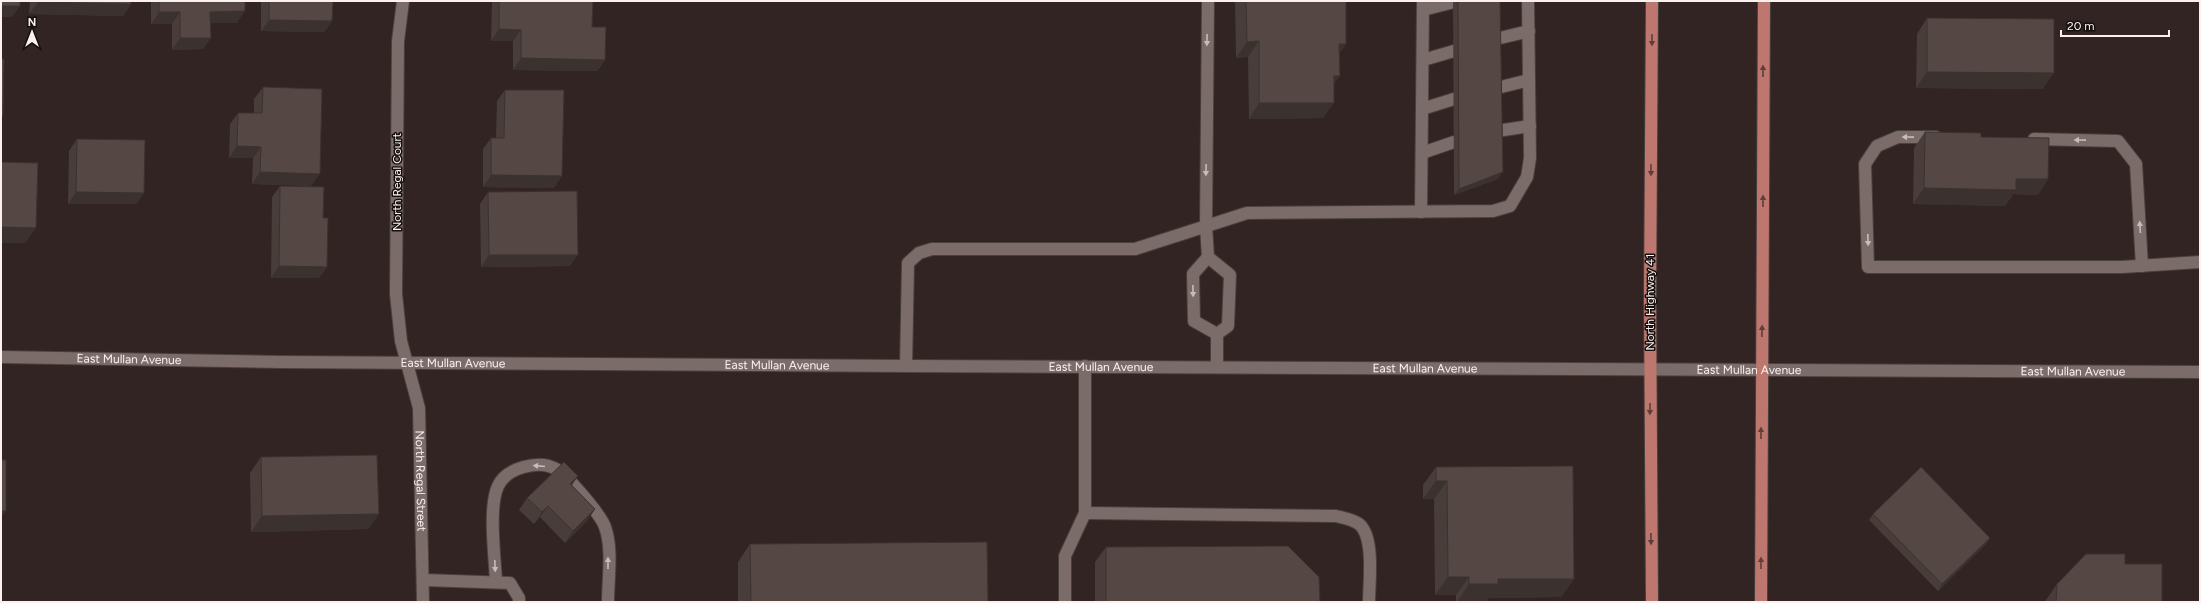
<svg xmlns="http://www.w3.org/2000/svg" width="2201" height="603" font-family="Figtree,sans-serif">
  <rect width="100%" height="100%" fill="#312423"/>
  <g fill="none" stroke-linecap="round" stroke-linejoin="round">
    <defs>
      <g id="lane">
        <polyline points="1208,1 1206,226 1208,257 1193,274 1194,321 1217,334"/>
        <polyline points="1423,10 1454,2"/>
        <polyline points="1496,39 1529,31"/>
        <polyline points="1423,60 1454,51"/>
        <polyline points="1497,88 1529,80"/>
        <polyline points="1422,109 1454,99"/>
        <polyline points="1497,131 1530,126"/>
        <polyline points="1936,137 1898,137 1877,146 1865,164 1868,267 2122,267 2200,262"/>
        <polyline points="2034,139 2118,141 2136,164 2142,266"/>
        <polyline points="1422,153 1454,142"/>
        <polyline points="1421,212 1423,1"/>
        <polyline points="1208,257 1230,275 1228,326 1217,334"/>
        <polyline points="1217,334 1217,367"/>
        <polyline points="906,366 908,263 919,253 932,249 1135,249 1247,213 1493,211 1510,206 1527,177 1530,158 1528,1"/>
        <path d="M1085,513L1336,516C1344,518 1352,519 1359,524C1375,537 1369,583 1369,602"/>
        <polyline points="424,580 510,583 519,598 519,602"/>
        <path d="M496,582C495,557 488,508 498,486C506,468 539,459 556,469C567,475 601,515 605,527C613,549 608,578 608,602"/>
        <polyline points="1065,602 1065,556 1085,513 1085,366"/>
      </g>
      <g id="street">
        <path id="s1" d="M403,1L398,41L396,294L401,341L419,408L423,602"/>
      </g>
      <g id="secondary">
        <path id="s2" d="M1,357L281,362L906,366L2200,372"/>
      </g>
      <g id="primary">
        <polyline points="1652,602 1650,300 1652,1"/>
        <polyline points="1761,602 1764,1"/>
      </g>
    </defs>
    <use href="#lane" stroke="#4a403e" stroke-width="14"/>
    <use href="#street" stroke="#4a403e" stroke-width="14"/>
    <use href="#secondary" stroke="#4a403e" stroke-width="14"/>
    <use href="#primary" stroke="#4a403e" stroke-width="14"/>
    <use href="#lane" stroke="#7b6c6a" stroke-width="12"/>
    <use href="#street" stroke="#7b6c6a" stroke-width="12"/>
    <use href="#secondary" stroke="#7b6c6a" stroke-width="12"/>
    <use href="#primary" stroke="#be776e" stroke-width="12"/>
  </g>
  <g fill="#483d3a">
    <polygon points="30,1 131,1 131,4 123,16 29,14"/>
    <polygon points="151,1 245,1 237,23 211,23 203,49 172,50 172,24 151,24"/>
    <polygon points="261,1 333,1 332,21 324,32 261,31"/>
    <polygon points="492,1 593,1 592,27 605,60 597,71 513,70 513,41 491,41"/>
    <polygon points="1235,1 1346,1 1346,44 1339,54 1334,85 1323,118 1249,119 1248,57 1236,58"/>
    <polygon points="1453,1 1500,1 1498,179 1454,195"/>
    <polygon points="1927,18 2043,89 1916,88 1917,34"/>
    <polygon points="263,87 311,186 252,184 253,158 229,158 230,124 238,113 254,113 254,99"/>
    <polygon points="505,90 554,188 483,187 483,149 491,138 496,138 497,101"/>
    <polygon points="1925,132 1981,137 2048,179 2038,195 2013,194 2005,206 1913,204 1914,148"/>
    <polygon points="77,139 144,193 136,204 68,204 69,151"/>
    <polygon points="280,186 323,218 327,267 319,278 271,278 272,197"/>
    <polygon points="488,192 570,266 481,267 480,204"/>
    <polygon points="261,457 379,514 368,529 251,532 250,473"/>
    <polygon points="1436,467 1574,579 1561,597 1489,598 1486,602 1456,602 1456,595 1435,595 1434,499 1423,499 1423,485"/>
    <polygon points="578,476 572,485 595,509 587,521 565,543 540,517 534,524 519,510 527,498"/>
    <polygon points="1873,514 1990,538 1986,544 1938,591 1869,520"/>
    <polygon points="750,544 988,602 738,602 738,562"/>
    <polygon points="1106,547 1320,602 1095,602 1095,562"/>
    <polygon points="2125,564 2162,602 2046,602 2046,600 2057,584"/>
  </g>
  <g fill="#3b3230">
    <polygon points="38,2 131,4 123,16 29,14"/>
    <polygon points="1,6 20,6 12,17 1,17"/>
    <polygon points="245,11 237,23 202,23 210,12"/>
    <polygon points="159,12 180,12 172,24 151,24"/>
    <polygon points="269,20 332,21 324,32 261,31"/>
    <polygon points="499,29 521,30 513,41 491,41"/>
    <polygon points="180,38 211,38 203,49 172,50"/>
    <polygon points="1259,41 1248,57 1236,58 1247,42"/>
    <polygon points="1339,44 1346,44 1336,59"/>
    <polygon points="521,58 605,60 597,71 513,70"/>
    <polygon points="1927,72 2054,73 2043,89 1916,88"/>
    <polygon points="1334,76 1340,76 1329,92"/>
    <polygon points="1259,103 1334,103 1323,118 1249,119"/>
    <polygon points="237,146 261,147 253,158 229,158"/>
    <polygon points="260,172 320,174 311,186 252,184"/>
    <polygon points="1503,172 1498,179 1454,195 1459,189"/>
    <polygon points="491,175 562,176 554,188 483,187"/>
    <polygon points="2016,179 2048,179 2038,195 2013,194 2005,206 1913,204 1924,188"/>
    <polygon points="76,192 144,193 136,204 68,204"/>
    <polygon points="1,227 36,228 25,243 1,243"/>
    <polygon points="489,255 578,255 570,266 481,267"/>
    <polygon points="279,266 327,267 319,278 271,278"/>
    <polygon points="578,476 570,487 570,484"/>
    <polygon points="1436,481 1447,481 1434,499 1423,499"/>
    <polygon points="548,506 540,517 534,524 542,512"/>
    <polygon points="595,509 587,521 565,543 573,531"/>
    <polygon points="1,511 6,511 1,518"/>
    <polygon points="379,514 368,529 251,532 262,516"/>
    <polygon points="1990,538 1986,544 1938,591 1942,584"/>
    <polygon points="1448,577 1469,577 1456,595 1435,595"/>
    <polygon points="1498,579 1574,579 1561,597 1489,598 1486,602 1457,602 1469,584"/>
  </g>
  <g fill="#544744" stroke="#3b3230">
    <rect x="1" y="1" width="19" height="5"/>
    <polygon points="38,1 131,1 131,4 38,2"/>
    <polygon points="159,1 245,1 245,11 210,12 211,38 180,38 180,12 159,12"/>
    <polygon points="269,1 333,1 332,21 269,20"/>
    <polygon points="499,1 593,1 592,27 606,27 605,60 521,58 521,30 499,29"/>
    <polygon points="1246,1 1346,1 1346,44 1339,44 1340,76 1334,76 1334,103 1259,103 1259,41 1247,42"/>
    <polygon points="1458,1 1500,1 1503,172 1459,189"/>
    <polygon points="1927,18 2054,19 2054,73 1927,72"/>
    <polygon points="1,59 4,59 3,116 1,116"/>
    <polygon points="263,87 322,89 320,174 260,172 261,147 237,146 238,113 262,113"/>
    <polygon points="505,90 564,90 562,176 491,175 491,138 504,138"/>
    <polygon points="1925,132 1981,133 1981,137 2049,138 2048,179 2016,179 2016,190 1924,188"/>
    <polygon points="77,139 145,140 144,193 76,192"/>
    <polygon points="1,162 38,163 36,228 1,227"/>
    <polygon points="280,186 324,187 323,218 328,218 327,267 279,266"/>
    <polygon points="577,191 578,255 489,255 488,192"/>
    <polygon points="377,455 379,514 262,516 261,457"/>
    <rect x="1" y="460" width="5" height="51"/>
    <polygon points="564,462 578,476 570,484 595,509 573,531 548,506 542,512 527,498"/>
    <polygon points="1573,466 1574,579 1498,579 1498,584 1469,584 1469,577 1448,577 1447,481 1436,481 1436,467"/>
    <polygon points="1921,467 1990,538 1942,584 1873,514"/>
    <polygon points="987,542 988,602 751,602 750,544"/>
    <polygon points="1288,546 1319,577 1320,602 1106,602 1106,547"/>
    <polygon points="2086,554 2125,554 2125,564 2162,564 2162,602 2056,602 2057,584"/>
  </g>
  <defs><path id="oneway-solid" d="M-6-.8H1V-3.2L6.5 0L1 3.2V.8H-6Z"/></defs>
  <g fill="#c7bcba">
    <use href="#oneway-solid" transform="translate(1207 40) rotate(91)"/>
    <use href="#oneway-solid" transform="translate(1908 137) rotate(-179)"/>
    <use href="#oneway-solid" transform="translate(2080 140) rotate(-179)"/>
    <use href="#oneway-solid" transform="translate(1206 170) rotate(91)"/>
    <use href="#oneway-solid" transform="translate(2140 227) rotate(-94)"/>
    <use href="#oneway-solid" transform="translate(1868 240) rotate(88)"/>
    <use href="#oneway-solid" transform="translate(1193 291) rotate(89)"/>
    <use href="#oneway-solid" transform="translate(539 466) rotate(-175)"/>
    <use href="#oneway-solid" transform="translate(608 563) rotate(-90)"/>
    <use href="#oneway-solid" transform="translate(495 566) rotate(88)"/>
  </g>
  <g fill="#613e39">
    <use href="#oneway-solid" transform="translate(1652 40) rotate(90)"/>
    <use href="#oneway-solid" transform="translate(1763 71) rotate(-90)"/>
    <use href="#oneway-solid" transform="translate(1651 170) rotate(90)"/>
    <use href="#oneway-solid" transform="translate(1763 201) rotate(-90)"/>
    <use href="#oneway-solid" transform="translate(1762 331) rotate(-89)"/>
    <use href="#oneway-solid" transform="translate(1650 409) rotate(91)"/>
    <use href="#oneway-solid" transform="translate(1761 433) rotate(-90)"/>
    <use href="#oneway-solid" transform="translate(1651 539) rotate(89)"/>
    <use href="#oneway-solid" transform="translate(1761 563) rotate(-90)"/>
  </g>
  <g text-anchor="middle" stroke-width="3" stroke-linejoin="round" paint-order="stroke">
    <g font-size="12" fill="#faf1f0" stroke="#150f0e">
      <text transform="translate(397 182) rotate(-90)" y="4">North Regal Court</text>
      <text transform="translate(1650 302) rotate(-90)" y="4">North Highway 41</text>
      <text dy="4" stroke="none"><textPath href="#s2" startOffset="128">East Mullan Avenue</textPath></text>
      <text dy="4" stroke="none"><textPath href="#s2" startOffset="452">East Mullan Avenue</textPath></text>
      <text dy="4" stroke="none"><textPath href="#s2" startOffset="776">East Mullan Avenue</textPath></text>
      <text dy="4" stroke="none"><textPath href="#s2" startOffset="1100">East Mullan Avenue</textPath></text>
      <text dy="4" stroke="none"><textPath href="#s2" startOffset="1424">East Mullan Avenue</textPath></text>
      <text dy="4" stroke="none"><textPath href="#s2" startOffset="1748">East Mullan Avenue</textPath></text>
      <text dy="4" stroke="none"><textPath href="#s2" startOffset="2072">East Mullan Avenue</textPath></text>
      <text dy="4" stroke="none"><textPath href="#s1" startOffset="483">North Regal Street</textPath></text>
    </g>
  </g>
  <rect width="2201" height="603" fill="none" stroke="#faf1f0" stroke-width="4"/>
  <g transform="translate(32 32)" stroke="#150f0e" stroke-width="3" paint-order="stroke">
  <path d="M0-3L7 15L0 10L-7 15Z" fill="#faf1f0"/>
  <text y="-6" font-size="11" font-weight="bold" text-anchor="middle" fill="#faf1f0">N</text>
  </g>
  <path d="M2061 30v6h108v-6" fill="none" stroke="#faf1f0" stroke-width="2"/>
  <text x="2067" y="30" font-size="12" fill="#faf1f0" stroke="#150f0e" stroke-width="3" paint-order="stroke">20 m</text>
</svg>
